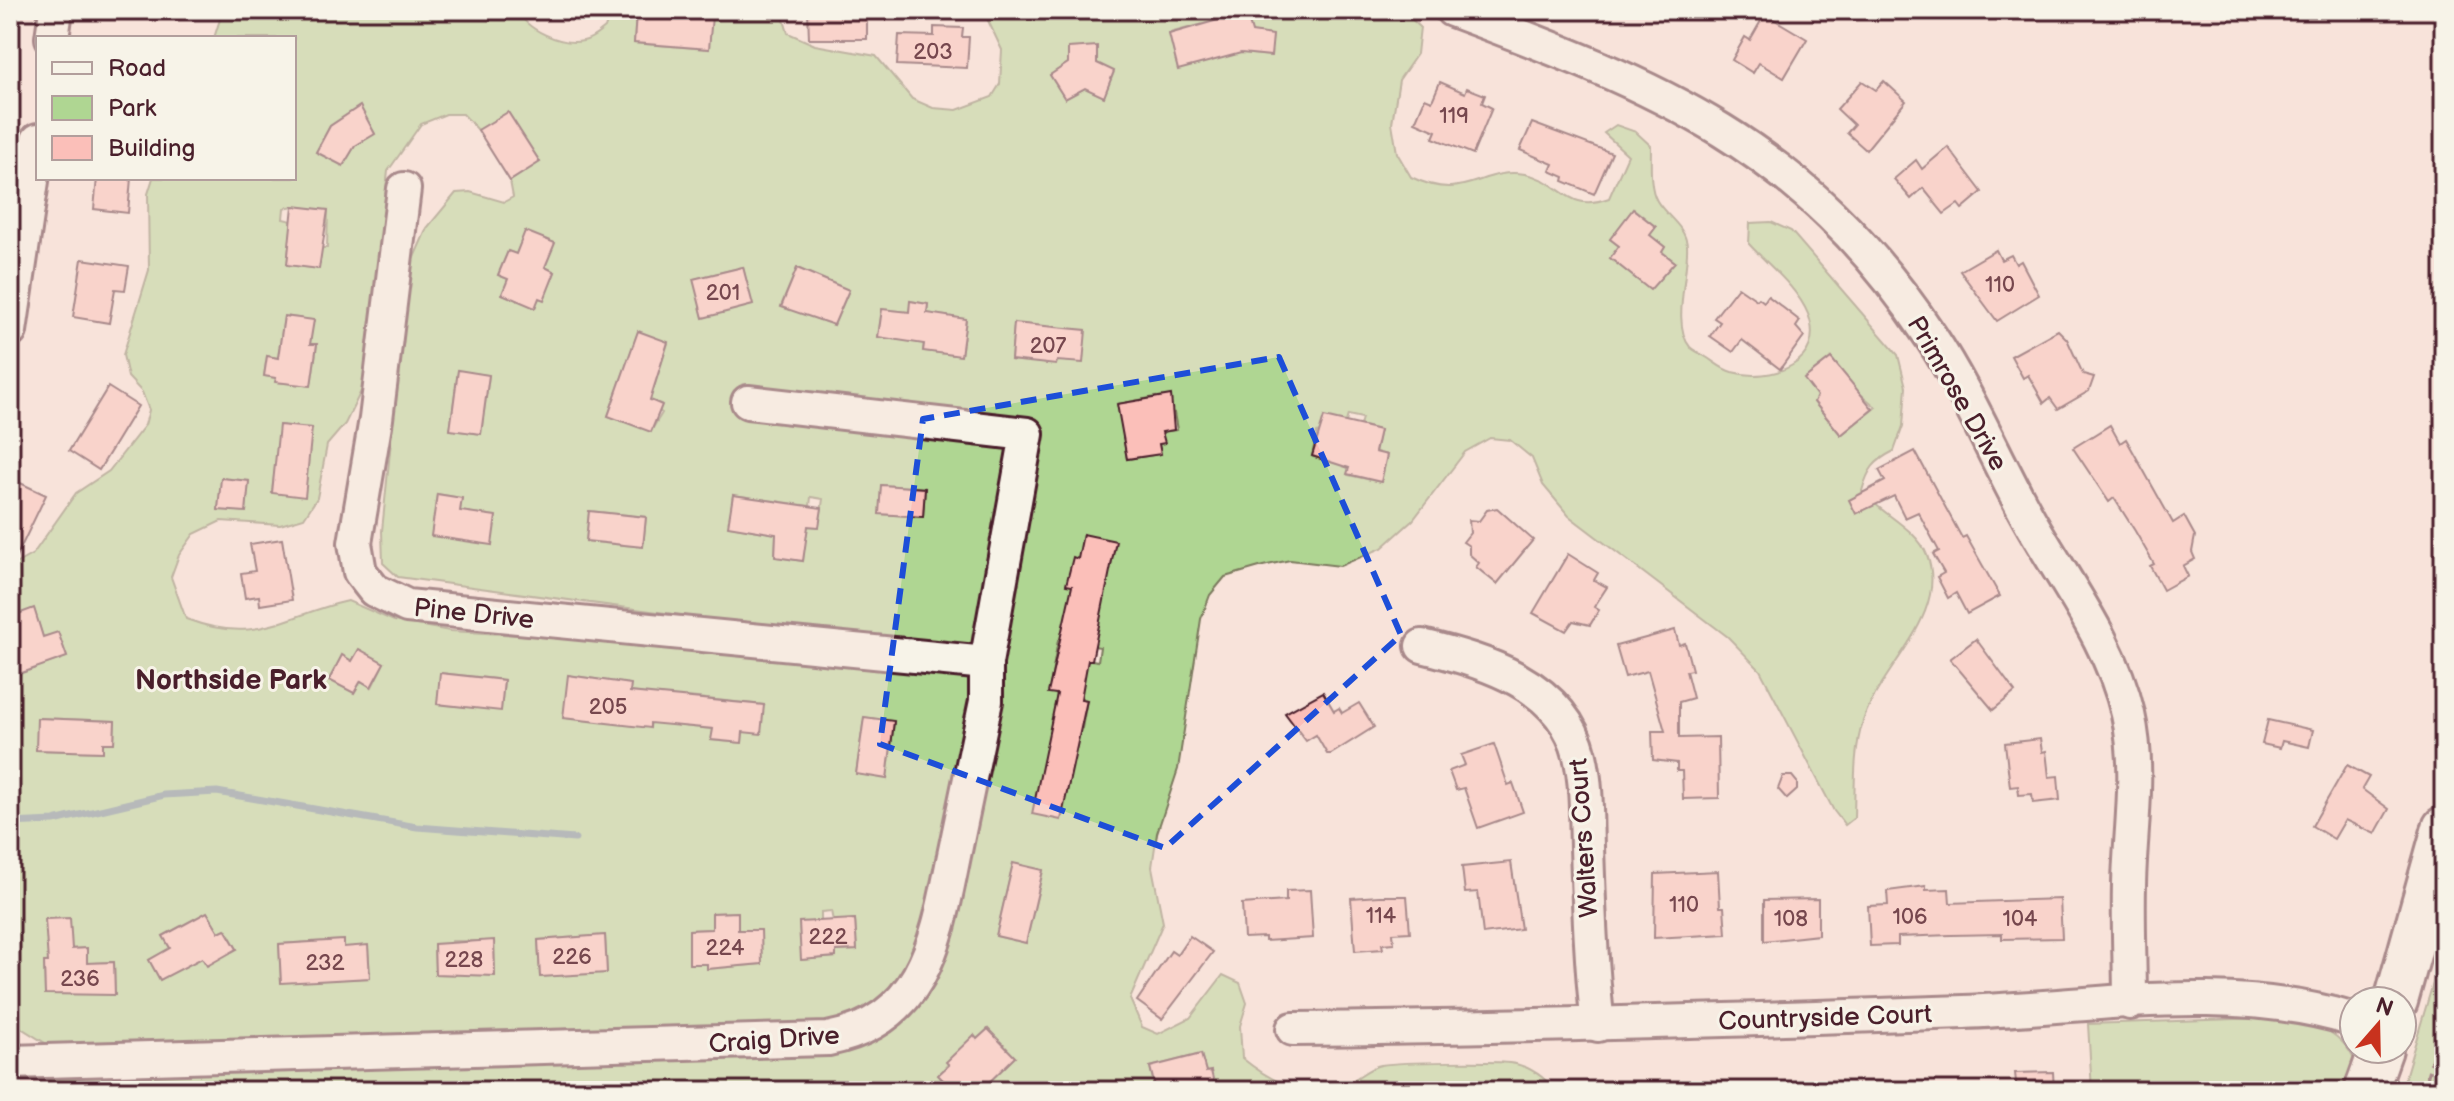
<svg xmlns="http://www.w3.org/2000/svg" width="2454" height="1101" font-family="'Balsamiq Sans',sans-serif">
  <rect width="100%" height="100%" fill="#f8e3da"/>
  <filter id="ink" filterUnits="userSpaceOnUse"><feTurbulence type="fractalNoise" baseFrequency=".0125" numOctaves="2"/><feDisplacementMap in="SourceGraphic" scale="16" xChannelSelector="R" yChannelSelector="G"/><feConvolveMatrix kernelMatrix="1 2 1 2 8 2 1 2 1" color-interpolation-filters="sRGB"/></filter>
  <g filter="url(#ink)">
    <g fill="#afd692" stroke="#7c7a5e" stroke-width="2" fill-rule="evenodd">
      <path d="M223,10H518C525,30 563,46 583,41C591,40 599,33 605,28L611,10H648V14L636,13L634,43L708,49L678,10H781L788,33L815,45L876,56L912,99L933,108L957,110L992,97L1000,84L1002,50L983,10H1385L1407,15L1420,27L1417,54L1399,80L1392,123L1397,153L1411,177C1466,204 1479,167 1525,174C1562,180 1566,214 1609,198L1628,155L1604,133L1616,125L1636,132L1651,146C1651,162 1649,188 1657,201C1666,216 1685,226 1687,245C1689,273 1671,324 1690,347C1694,351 1702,354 1706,357C1714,362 1723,370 1732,372C1771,383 1827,363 1808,314C1797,287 1768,265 1749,244L1750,223L1771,222L1791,231L1898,355L1906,387L1903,426L1894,451C1874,461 1868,469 1862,491C1879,513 1917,528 1927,555C1950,615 1880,668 1863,721C1853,752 1855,786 1854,818L1845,825L1834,811L1760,670L1728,637L1569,516L1543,485L1532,458L1510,440L1490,438L1465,452L1413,520L1382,548L1340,566L1290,560L1263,566L1225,577L1210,595L1201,619L1178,769L1157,833L1152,867L1163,923L1130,999L1142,1027L1158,1034L1190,1018L1223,975L1240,983L1247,1003L1240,1026L1242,1058C1274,1084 1307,1100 1349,1082C1359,1078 1369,1067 1381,1065C1401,1062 1498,1060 1516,1064C1532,1068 1546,1079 1556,1091H1211V1071L1206,1072L1201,1054L1150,1067L1155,1090L1165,1091H980L1015,1057L988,1029L977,1039L974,1036L938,1075L948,1086L931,1091H40L59,1070L53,1048L18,1026L10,1008V647L20,673L67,657L58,633L43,637L34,609L10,617V567L33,554L76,493L109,471L145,425L149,410L142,392L128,377L123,355L149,270L148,194L153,178H294V38H214ZM1246,13L1253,36L1178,69L1169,33ZM1255,33L1273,35L1270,56L1252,54ZM1068,63H1097L1114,72L1104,97L1085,88L1065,99L1050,75ZM359,107L375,134L355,146L343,166L316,152L330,126ZM508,112L540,162L510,181L513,197L504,202L470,192L456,193L427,228L408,271L382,531L383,563L398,577L724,621L743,648L450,631L394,621L348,601C281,616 258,646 186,619L171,577L179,555L194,534L221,521L280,525L304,518L317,498L327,445L345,424L364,385L388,171L421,124L446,114H463L478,130ZM293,206L328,211L327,248H321L319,269L287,265L292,221L283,219L284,208ZM1634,209L1656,227L1647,239H1655L1665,247L1662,252L1675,262L1650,290L1610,258L1619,246L1610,239ZM525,232L554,243L545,267L555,272L544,299L539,298L535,307L502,294L508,279L498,275L508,251L516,254ZM743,267L752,305L703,317L694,279ZM797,268L849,290L834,325L781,306ZM911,301L928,304L927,313L966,319L961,356L923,351L924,340L878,337L882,309L909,312ZM284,316L313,320L310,344L317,345L311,386L276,382V378L264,376L267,356L278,358ZM1014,323L1057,361L1056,364L1011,360ZM638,332L668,343L650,400L661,404L659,411L662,413L651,431L608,416ZM1831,358L1857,391L1876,407L1841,435L1814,402L1817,396L1810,374ZM458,371L489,375L481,434L450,430ZM1156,397L1160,415L1174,413L1177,430L1162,432L1164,443L1159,444L1160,454L1127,459L1118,404ZM1348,415L1362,418L1360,425L1380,430L1375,452L1387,455L1381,482L1348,475L1349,466L1312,456L1317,433L1346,422ZM280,425L312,429L272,493ZM222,478L249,481L246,512L218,509ZM881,485L925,488L923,517L880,514ZM437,494L462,498L460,511L496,516L432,536ZM733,495L810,506L811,497L823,499L819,527L806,526L803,561L775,557L776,534L729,526ZM589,511L646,517L643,547L586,541ZM1058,640L1100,647L1098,661L1085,659L1080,698L1087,700L1082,728L1052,723L1057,694L1049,692ZM359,649L384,663L372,687L361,681L354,693L329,679L342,656L352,661ZM440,673L504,680L501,710L438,704ZM568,675L631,684L630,692L654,695L650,728ZM688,697L764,705L743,732L742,743L712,740L713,729L684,726ZM864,717L894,722L887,778L856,774ZM38,718L115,721L114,743H103L102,752L37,750ZM1013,864L1043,871L1026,943L996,936ZM831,911L833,921L855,919L857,950L836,951V957L802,960L799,923L821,921V912ZM207,912L219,932L226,929L237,949L200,953L160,980L149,960L170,948L163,936ZM737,912L738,930H761V964L708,969L707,964H689V930L712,929V913ZM605,935L607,972L540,977L538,940ZM343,940L344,947L368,946L370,978L281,982L279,944ZM452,941H494L495,975L435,974L434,945L451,944ZM86,948L87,963L114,962L115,994H45L44,962L56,961V949Z"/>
      <polygon points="2444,946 2444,1091 2401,1091"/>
      <path d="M2266,1018C2305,1021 2340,1024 2356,1064L2345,1091H2092L2088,1024Z"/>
    </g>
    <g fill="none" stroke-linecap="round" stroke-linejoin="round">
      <polyline stroke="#678692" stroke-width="7" points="10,823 54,821 164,795 217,792 417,827 575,839"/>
    </g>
    <g fill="#fbbfb9" stroke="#4a1f2b" stroke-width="2">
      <polygon points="648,10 712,16 709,49 634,43 636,13 648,14"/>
      <polygon points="808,10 867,10 867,39 809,39"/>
      <polygon points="1246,12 1252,32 1273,35 1271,56 1241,53 1178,70 1169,34"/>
      <polygon points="1765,14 1807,39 1784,78 1759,63 1753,73 1732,60 1745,37 1750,40"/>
      <polygon points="934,27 963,28 962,37 969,37 967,68 897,65 899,35 934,36"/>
      <polygon points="1097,46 1097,63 1114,71 1104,97 1085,88 1065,99 1050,75 1068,63 1068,48"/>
      <polygon points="1862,81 1876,90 1884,81 1906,101 1866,150 1847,133 1854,125 1837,109"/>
      <polygon points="1440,82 1465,93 1467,88 1485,95 1482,103 1492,108 1473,154 1433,138 1436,131 1415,122 1425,98 1432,101"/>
      <polygon points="360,106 375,134 355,146 343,166 316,152 330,126"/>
      <polygon points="508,112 540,162 510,181 478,130"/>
      <polygon points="1532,123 1612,153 1594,194 1563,181 1564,177 1550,171 1553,164 1520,150"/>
      <polygon points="1948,147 1982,192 1962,209 1958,204 1944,214 1923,188 1911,199 1894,179 1916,160 1922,169"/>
      <polygon points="97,178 131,178 128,213 94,209"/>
      <polygon points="293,206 328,210 319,269 287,265"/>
      <polygon points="1633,209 1656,227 1650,235 1665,247 1662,252 1675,262 1650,290 1610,258 1619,246 1610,239"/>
      <polygon points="525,231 555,243 545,267 555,272 544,300 539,298 535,308 502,294 508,279 498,275 508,251 516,254"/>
      <polygon points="1996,250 2001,260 2011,255 2016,264 2021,261 2039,295 1997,321 1960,271"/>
      <polygon points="82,259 129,266 125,290 115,289 109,323 73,317"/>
      <polygon points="743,267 753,305 703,318 693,279"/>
      <polygon points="797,268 849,290 834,325 781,307"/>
      <polygon points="1738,287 1757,300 1759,298 1764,302 1768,296 1800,321 1796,327 1804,336 1780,369 1742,340 1733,352 1710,336 1720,322 1714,318"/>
      <polygon points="910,301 928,304 927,313 966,319 961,356 923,351 924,344 878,337 882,309 909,312"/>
      <polygon points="284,316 314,320 310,344 317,344 311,386 275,382 276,378 264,376 267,356 278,358"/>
      <polygon points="1014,323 1086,330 1083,363 1057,361 1056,365 1011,360"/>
      <polygon points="2058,330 2067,339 2083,374 2094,377 2089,391 2058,409 2050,398 2044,403 2028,375 2023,378 2011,356"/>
      <polygon points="638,331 668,342 650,400 662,405 651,432 608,416"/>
      <polygon points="1831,358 1873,409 1841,435 1814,402 1817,396 1804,379"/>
      <polygon points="458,370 489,375 481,434 450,430"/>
      <polygon points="108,387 138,406 99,470 69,451"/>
      <polygon points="1171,395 1174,430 1162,432 1165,443 1159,444 1161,454 1127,459 1117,404"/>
      <polygon points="1324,417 1380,430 1375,452 1387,455 1381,482 1347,474 1349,468 1312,456"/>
      <polygon points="279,425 312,428 305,497 272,493"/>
      <polygon points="2110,425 2120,443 2126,439 2173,523 2184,516 2195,536 2192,552 2195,559 2183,566 2188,576 2163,590 2150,566 2154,564 2135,531 2114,498 2109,502 2073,448"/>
      <polygon points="1915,451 1962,538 1966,536 2000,596 1967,614 1956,593 1948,598 1937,577 1944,573 1933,554 1939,551 1918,512 1905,518 1894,496 1856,514 1849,500 1885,481 1879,470"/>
      <polygon points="221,478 249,481 246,512 218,510"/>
      <polygon points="16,481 46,495 10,570 10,494"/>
      <polygon points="881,485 925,488 923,517 879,514"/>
      <polygon points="437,494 462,498 460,511 496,516 492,545 431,536"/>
      <polygon points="733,495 822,508 819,527 808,526 803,561 775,557 776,534 728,526"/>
      <polygon points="1497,508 1533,540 1497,584 1476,567 1479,563 1469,554 1469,546 1463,542 1470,533 1469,520 1479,521 1487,510"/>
      <polygon points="589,511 646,517 643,547 586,541"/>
      <polygon points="1083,534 1116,541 1092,660 1088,660 1081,699 1087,700 1061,820 1032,814 1057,694 1048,693 1072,586 1066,585 1073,557 1078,559"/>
      <polygon points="282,539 292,600 260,605 259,596 245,598 241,573 255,571 250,544"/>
      <polygon points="1568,554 1598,573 1594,580 1607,587 1594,607 1599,610 1590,625 1573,621 1566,631 1533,613"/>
      <polygon points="34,608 43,637 58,632 67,657 19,674 10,647 10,617"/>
      <polygon points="1675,630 1679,645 1685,643 1692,670 1686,671 1693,698 1679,702 1679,738 1718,737 1719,798 1683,799 1682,771 1677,771 1677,763 1653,760 1652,731 1665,731 1648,671 1625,677 1616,646"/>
      <polygon points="1976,639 2015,692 1993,710 1950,659"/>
      <polygon points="359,649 384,663 371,687 361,681 354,693 329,680 342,655 352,661"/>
      <polygon points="440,673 504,680 501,711 437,704"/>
      <polygon points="568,675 631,684 630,692 764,705 761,734 743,732 742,743 711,740 713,729 650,723 650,728 563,718"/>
      <polygon points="1323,692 1334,711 1339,708 1342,713 1359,703 1374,727 1331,754 1327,754 1316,735 1306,741 1285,713"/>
      <polygon points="864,717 894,721 887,779 856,774"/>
      <polygon points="37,718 115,721 114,743 103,743 103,752 36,750"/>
      <polygon points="2268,720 2313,730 2309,747 2282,741 2280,748 2262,744"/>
      <polygon points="2040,739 2042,752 2046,751 2049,777 2058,776 2060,800 2033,803 2032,794 2019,795 2018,786 2010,787 2005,743"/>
      <polygon points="1494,744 1508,785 1513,783 1523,812 1478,828 1464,788 1456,790 1449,771 1465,765 1461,755"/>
      <polygon points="2347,765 2369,777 2362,789 2389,809 2375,834 2345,820 2334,839 2312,826"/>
      <polygon points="1783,776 1792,776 1797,782 1797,790 1787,799 1778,789"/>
      <polygon points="1511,862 1521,929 1483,934 1478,892 1465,893 1462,867"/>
      <polygon points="1013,863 1043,870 1026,943 996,936"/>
      <polygon points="1718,871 1720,907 1724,907 1726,934 1654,938 1655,874"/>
      <polygon points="1926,886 1926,890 1949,889 1950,903 2060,899 2062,938 2002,939 2002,934 1951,935 1898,937 1898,945 1870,946 1868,906 1888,905 1887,891"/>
      <polygon points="1310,890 1313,938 1265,941 1265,937 1244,938 1242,904 1286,901 1286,891"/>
      <polygon points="1379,896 1407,896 1410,932 1393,933 1394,943 1382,944 1383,949 1355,951 1351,898"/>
      <polygon points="1818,899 1818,935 1764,941 1764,900"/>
      <polygon points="207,912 219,932 225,929 237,949 207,966 202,958 160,980 149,960 170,948 163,936"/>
      <polygon points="738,912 738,930 761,930 762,964 707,969 707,964 689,964 689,930 712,929 712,913"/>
      <polygon points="70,918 72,949 87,948 87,963 114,962 115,995 45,994 44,962 48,962 45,919"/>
      <polygon points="855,919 857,950 836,951 836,957 801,960 799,922"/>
      <polygon points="605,935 607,973 540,977 538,940"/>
      <polygon points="1190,936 1213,952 1162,1019 1137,1001 1171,951 1177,955"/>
      <polygon points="344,940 344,947 368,945 370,978 281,983 279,944"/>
      <polygon points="494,940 495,976 435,974 434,944"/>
      <polygon points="988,1029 1015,1057 980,1091 931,1091 943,1080 938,1075 949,1065 946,1062 974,1035 977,1039"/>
      <polygon points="1201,1054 1206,1072 1211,1071 1216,1091 1156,1091 1150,1067"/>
      <polygon points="2053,1072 2054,1091 2017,1091 2015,1073"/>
    </g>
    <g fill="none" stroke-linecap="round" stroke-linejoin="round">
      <defs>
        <g id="minor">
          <path d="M1452,10C1659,87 1803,144 1931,337C1967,391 1993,453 2024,510C2060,577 2111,639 2128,714C2141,770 2130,829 2129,885C2128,924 2130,964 2130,1003"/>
          <polyline points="52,38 56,10"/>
          <polyline points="404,189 376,419 355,543 360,572 374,590 407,606 986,663"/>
          <polyline points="10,331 38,140"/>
          <path d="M1422,646C1484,661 1563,684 1580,756C1587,785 1586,817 1587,847C1589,907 1591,966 1598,1025"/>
          <path d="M1293,1029C1517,1027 1740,1020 1964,1012C2093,1007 2228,981 2354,1020"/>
          <path d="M10,1062L828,1039C930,1019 938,931 956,846C966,797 976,749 986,701V663L1027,434L748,402"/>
        </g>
        <g id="major">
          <polyline points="2396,1001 2444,828"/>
          <polyline points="2366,1091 2381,1049"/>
        </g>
      </defs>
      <use href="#minor" stroke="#4a1f2b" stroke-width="38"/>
      <use href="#major" stroke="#4a1f2b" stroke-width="48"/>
      <polyline stroke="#4a1f2b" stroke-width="4" stroke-dasharray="8 6" stroke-linecap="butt" points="2423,1091 2441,1029 2441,964"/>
      <use href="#minor" stroke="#f7f3e8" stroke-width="32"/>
      <use href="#major" stroke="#f7f3e8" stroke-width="42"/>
    </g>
  </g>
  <path d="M0 0H2454V1101H0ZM1279,357L1401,635L1165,848L880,744L923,419Z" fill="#f8e3da" fill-opacity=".55" fill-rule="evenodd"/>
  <path fill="none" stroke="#1d4ed8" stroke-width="6" stroke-dasharray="16 10" stroke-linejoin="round" d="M1279,357L1401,635L1165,848L880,744L923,419Z"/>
  <g text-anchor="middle" stroke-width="6" stroke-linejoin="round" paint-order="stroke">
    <g font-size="22" fill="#76474e">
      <text x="933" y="59">203</text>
      <text x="1454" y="123">119</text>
      <text x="2000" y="292">110</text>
      <text x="723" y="300">201</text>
      <text x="1048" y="353">207</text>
      <text x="608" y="714">205</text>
      <text x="1684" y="912">110</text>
      <text x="1381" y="923">114</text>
      <text x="1910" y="924">106</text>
      <text x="1791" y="926">108</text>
      <text x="2020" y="926">104</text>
      <text x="828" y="944">222</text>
      <text x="725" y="955">224</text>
      <text x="572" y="964">226</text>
      <text x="464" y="967">228</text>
      <text x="325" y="970">232</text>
      <text x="80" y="986">236</text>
    </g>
    <g font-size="26" fill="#4a1f2b" stroke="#f7f3e8">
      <text transform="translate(1958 393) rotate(60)" y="9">Primrose Drive</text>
      <text transform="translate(474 613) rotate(6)" y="9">Pine Drive</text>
      <text transform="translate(1583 838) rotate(-94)" y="9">Walters Court</text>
      <text transform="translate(1825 1017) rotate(-2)" y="9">Countryside Court</text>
      <text transform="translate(774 1039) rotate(-4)" y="9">Craig Drive</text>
    </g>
    <g font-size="28" font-weight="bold" fill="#4a1f2b" stroke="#f7f3e8">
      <text x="231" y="689">Northside Park</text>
    </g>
  </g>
  <rect width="2454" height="1101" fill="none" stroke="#f7f3e8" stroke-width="40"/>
  <rect x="20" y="20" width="2414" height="1061" fill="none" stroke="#4a1f2b" stroke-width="3" filter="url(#ink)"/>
  <rect x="36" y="36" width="260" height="144" fill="#f7f3e8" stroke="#b29e9c" stroke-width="2"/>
  <rect x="52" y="62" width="40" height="12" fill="#f7f3e8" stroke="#b29e9c" stroke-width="2"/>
  <text x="108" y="76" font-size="24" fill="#4a1f2b">Road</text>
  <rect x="52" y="96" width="40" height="24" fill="#afd692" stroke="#b29e9c" stroke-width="2"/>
  <text x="108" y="116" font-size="24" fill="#4a1f2b">Park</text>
  <rect x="52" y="136" width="40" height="24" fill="#fbbfb9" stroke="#b29e9c" stroke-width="2"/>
  <text x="108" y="156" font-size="24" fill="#4a1f2b">Building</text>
  <g transform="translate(2378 1025) rotate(20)"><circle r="38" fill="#f7f3e8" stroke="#b29e9c" stroke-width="2"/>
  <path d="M0-6L14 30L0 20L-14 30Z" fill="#c8321e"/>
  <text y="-12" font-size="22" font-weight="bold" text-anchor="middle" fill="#4a1f2b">N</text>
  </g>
</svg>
